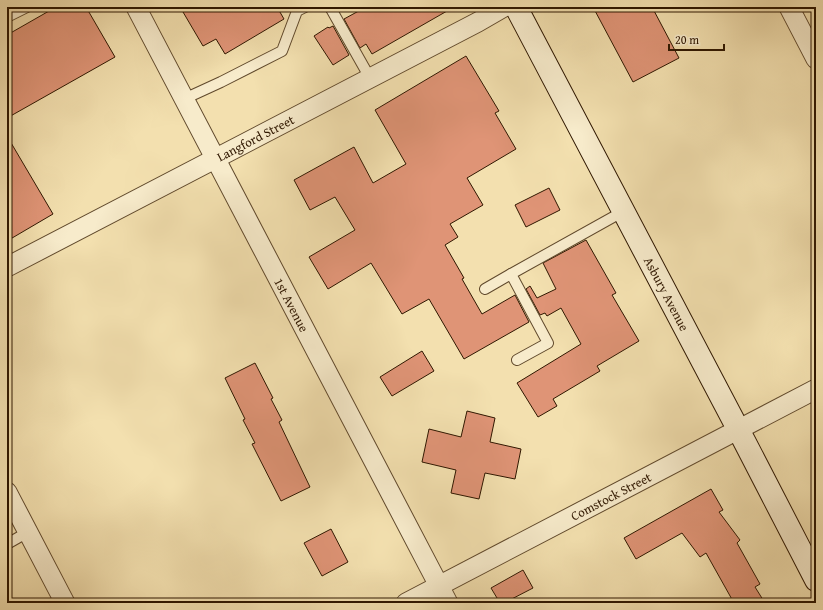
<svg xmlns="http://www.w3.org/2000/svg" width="823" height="610" font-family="'Gentium Book Plus',serif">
  <rect width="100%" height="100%" fill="#f3e0af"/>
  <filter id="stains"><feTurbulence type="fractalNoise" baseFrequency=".005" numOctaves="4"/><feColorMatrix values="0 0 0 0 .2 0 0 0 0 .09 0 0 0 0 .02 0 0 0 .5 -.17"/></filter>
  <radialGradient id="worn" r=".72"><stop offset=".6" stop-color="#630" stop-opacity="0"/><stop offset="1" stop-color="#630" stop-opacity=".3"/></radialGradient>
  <g fill="#df9476" stroke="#2f1700">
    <polygon points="56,7 86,7 115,57 7,118 7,35"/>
    <polygon points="191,7 277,7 284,19 225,54 216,39 203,46 183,12"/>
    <polygon points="366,7 454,7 372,54 366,44 360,48 344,19"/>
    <polygon points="593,7 652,7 679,58 633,82"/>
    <polygon points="333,26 349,55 333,65 314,36 328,27 329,28"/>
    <polygon points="466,56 499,111 495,113 516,149 467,178 483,205 450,224 458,237 445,245 464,278 462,279 482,314 515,295 529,322 464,359 429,299 402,314 371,263 328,289 309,257 355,230 335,197 310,210 294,180 354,147 373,183 406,164 375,110"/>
    <polygon points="7,136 53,214 7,241"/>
    <polygon points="549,188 560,210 526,227 515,205"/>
    <polygon points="586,240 616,293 612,295 639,341 597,366 600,371 553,399 557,406 538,417 517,383 581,344 561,308 547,316 545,313 540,315 526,289 530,286 537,298 556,289 543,263"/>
    <polygon points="422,351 434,371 392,396 380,377"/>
    <polygon points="255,363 273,398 271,399 282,420 279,422 310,487 281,501 252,444 255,443 243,420 245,419 225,378"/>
    <polygon points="467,411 495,418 490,442 521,449 515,479 485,473 479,499 451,493 456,470 422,462 429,429 461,437"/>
    <polygon points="711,489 723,510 719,512 740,540 737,543 760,584 755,587 765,603 734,603 706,553 700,557 682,533 636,559 624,538"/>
    <polygon points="331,529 348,562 322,576 304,543"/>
    <polygon points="523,570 533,588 504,603 500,603 491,588"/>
  </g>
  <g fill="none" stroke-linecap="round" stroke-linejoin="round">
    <defs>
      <g id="service">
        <polyline points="330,7 370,78"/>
        <polyline points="7,17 27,7"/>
        <polyline points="184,99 221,82 282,51 297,11 305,7"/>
        <polyline points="485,289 511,274"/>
        <polyline points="517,360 548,343 511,274 624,211"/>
        <polyline points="7,544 28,532"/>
      </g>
      <g id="minor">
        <path id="s1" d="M136,7L448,603"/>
        <polyline points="789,7 816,59"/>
        <path id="s2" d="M7,267L478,22L504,7"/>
        <polyline points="7,492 65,603"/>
        <path id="s3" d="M406,603L816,389"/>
      </g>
      <g id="secondary">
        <path id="s4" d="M516,7L738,429L816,580"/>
      </g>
    </defs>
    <use href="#service" stroke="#60492c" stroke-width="12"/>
    <use href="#minor" stroke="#60492c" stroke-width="21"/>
    <use href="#secondary" stroke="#2f1700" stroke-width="24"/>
    <use href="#service" stroke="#f7ebcb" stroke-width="10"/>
    <use href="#minor" stroke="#f7ebcb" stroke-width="19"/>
    <use href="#secondary" stroke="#f7ebcb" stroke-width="22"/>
  </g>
  <g text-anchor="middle" stroke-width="3.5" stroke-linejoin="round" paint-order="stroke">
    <g font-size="13" fill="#2f1700" stroke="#f7ebcb">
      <text dy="5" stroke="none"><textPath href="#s2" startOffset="280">Langford Street</textPath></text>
      <text dy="5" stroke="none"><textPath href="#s4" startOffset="324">Asbury Avenue</textPath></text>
      <text dy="5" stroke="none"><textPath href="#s1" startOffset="336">1st Avenue</textPath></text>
      <text dy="5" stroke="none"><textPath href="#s3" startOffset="231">Comstock Street</textPath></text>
    </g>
  </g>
  <rect width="823" height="610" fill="none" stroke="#f3e0af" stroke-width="24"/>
  <rect x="8" y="8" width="807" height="594" fill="none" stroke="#2f1700" stroke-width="2"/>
  <rect x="12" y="12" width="799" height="586" fill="none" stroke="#2f1700"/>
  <path d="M669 44v6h55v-6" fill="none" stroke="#2f1700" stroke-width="2"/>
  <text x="675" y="44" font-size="12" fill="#2f1700" stroke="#f7ebcb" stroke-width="3" paint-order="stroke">20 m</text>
  <rect width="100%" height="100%" filter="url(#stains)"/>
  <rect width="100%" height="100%" fill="url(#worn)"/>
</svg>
